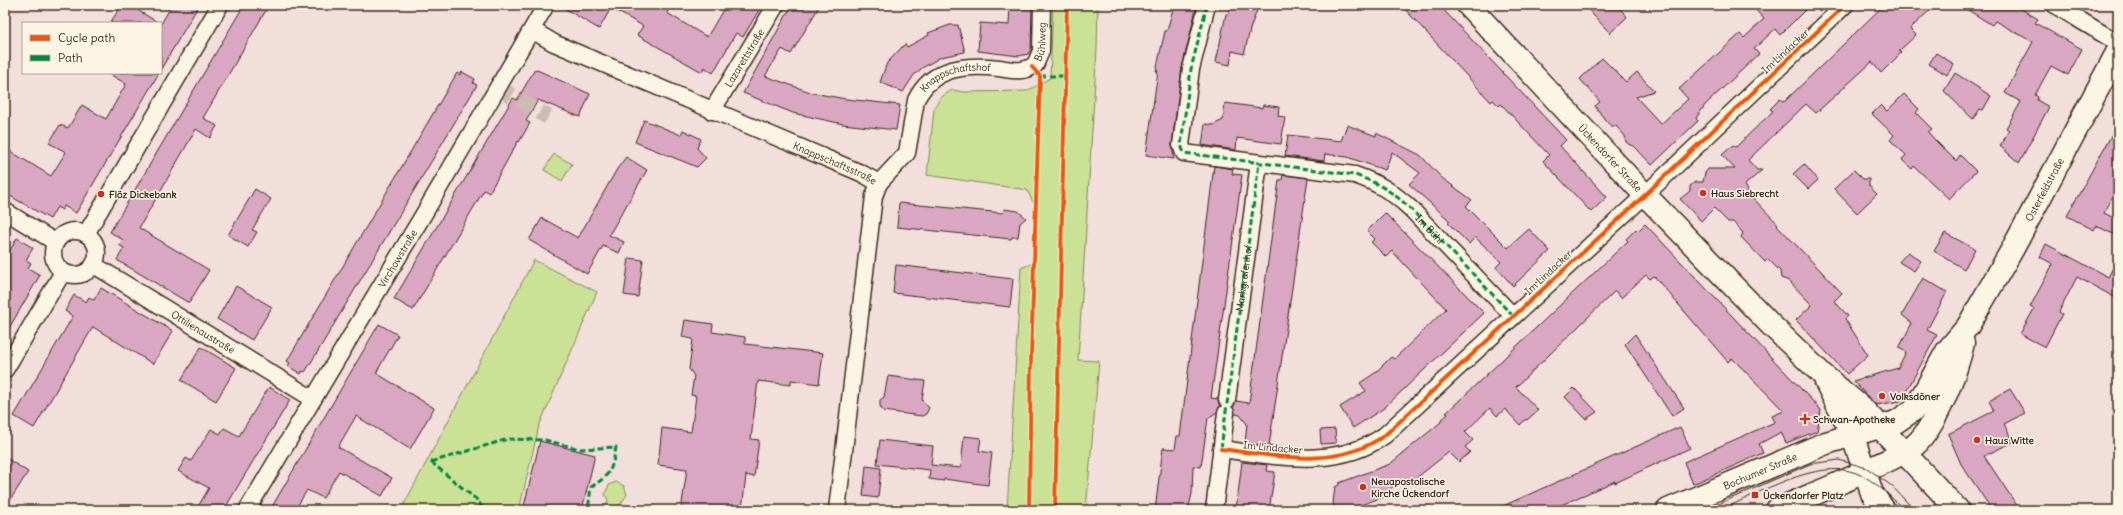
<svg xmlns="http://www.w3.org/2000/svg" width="2123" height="515" font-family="Delius,sans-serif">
  <rect width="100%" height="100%" fill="#f2dedb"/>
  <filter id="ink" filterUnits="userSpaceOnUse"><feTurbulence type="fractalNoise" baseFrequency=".025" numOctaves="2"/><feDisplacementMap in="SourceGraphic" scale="8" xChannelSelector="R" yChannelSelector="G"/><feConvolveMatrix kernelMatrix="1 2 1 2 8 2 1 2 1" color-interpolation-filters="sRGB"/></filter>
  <g filter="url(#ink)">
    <g fill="#cbe196" stroke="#83865a">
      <polygon points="1053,5 1098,5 1097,48 1078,360 1099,361 1086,510 1007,510 1021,268 1036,262 1035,206 1027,190 927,175 934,110 940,98 952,90 963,92 1027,91 1050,78"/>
      <polygon points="554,154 572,164 562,181 544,170"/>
      <polygon points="534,260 597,292 539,426 519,510 401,510"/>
      <polygon points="616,482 624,486 627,495 618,507 620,510 605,510 608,500 605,494 609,485"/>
    </g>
    <g fill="#daa7c3" stroke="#3b2a1e">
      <polygon points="122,5 129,5 159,23 110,23"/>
      <polygon points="172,5 199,5 161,69 161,24"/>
      <polygon points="244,5 269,5 203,118 217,126 210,138 196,129 139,228 209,270 189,303 117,260 124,248 119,245 123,240 110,232"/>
      <polygon points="559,5 671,5 667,13 707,37 726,5 762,5 743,37 736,33 713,73 704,67 702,72 637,35 643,26 611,8 599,29"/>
      <polygon points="792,5 820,5 791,54 782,49 765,76 813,93 846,99 900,105 896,130 843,124 793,113 743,93"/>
      <polygon points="1010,5 1032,5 1031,49 1028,54 1019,56 978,51 980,23 1009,25"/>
      <polygon points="1174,5 1197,5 1182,68 1172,144 1174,159 1146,155 1158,71 1156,71 1165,31 1167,31"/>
      <polygon points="1231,5 1259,5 1251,26 1244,54 1232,51 1230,65 1216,62 1226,14 1228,14"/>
      <polygon points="1401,5 1439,5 1566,140 1560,146 1607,197 1591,212 1543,161 1549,155 1501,104 1499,106 1493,100 1491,102"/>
      <polygon points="1584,5 1617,5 1627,17 1610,33"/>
      <polygon points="1751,5 1810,5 1780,35 1775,29 1754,49 1759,54 1705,105 1696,118 1698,121 1652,165 1634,146 1630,145 1626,142 1625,136 1616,126 1611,126 1606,121 1595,106 1600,102 1580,79 1602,58 1626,82 1637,72 1654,91 1636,97 1661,124 1688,99 1679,89 1740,34 1744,38 1764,19"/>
      <polygon points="1884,5 1935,5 1910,29 1916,35 1899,51 1901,53 1881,73 1872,62 1816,113 1806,104 1748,160 1757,170 1762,170 1745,185 1750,195 1778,224 1777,225 1842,293 1834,301 1848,316 1845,319 1868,355 1847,374 1796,320 1812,305 1789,281 1781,278 1780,271 1768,259 1765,262 1741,237 1743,233 1733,222 1728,222 1714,208 1701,221 1680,199 1690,191 1690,186 1695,182 1703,182 1705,173 1708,169 1735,169 1722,155 1733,145 1736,147 1773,111 1770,109 1780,99 1784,102"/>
      <polygon points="1960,5 2015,5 2038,19 2035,23 2082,49 2068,75 2051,66 2035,95 2038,97 2037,100 2049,107 2019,163 2000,146 2009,130 2006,128 2021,102 2005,93 2033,42 1995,21 1992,25"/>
      <polygon points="950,25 958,25 965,52 941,57 922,68 914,75 903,92 880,82 887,63 905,44 907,47 929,35 928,33"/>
      <polygon points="1936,53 1954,64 1947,75 1929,64"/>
      <polygon points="535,69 590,94 580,117 538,100 526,121 530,123 519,142 518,141 489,193 484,190 413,310 394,299 513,98 517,100"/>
      <polygon points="462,72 475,79 473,83 477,85 315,356 305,372 302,371 301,374 288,366 290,363 287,361 457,73 460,75"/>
      <polygon points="108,73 159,73 76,213 64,206 62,210 57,207 50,219 5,193 5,148 51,176 66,152 49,143 60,125 68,128 82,105 106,119 126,84"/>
      <polygon points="1955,73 1991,96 1983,110 1980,109 1973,119 1944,91"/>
      <polygon points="1904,94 1919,109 1916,113 1932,129 1928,132 1934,139 1956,161 1960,155 1976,171 1949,199 1914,166 1912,169 1902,160 1906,155 1890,140 1894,135 1872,114 1881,105 1887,111"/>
      <polygon points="1225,103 1262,108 1263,105 1279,107 1278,116 1285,117 1281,144 1237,138 1236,150 1202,145 1205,124 1213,125 1223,120"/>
      <polygon points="644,120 681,135 683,130 701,139 697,148 706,158 697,167 635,142"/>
      <polygon points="2118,123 2118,186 2104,213 2118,220 2118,236 2096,226 2094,230 2067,216"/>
      <polygon points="1347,125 1376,136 1376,133 1420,155 1442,178 1472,200 1466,206 1508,248 1529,229 1550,251 1513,286 1496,267 1501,262 1475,237 1469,244 1448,223 1450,221 1409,184 1420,173 1392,152 1385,170 1347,157 1325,154 1324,161 1285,156 1288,135 1341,141"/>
      <polygon points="626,157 647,170 609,235 624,242 619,253 603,246 587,274 529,240 542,218 578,238 617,169"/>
      <polygon points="1804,164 1818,180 1808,189 1793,174"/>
      <polygon points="1214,166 1233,169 1232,174 1242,175 1211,398 1218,399 1220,406 1217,412 1208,418 1201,467 1193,466 1192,494 1188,510 1155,510 1163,448 1175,449 1177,436 1180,436"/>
      <polygon points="1854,170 1863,179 1869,179 1869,186 1877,194 1857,213 1834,189"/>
      <polygon points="1283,175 1308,178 1269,446 1245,443 1247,424 1240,415 1235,414 1233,407 1236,401 1249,403 1279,180 1282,180"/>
      <polygon points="255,189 271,199 252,230 257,232 248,247 228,235"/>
      <polygon points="899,203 1003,213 1004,209 1018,211 1026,218 1020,223 1018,237 1012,237 1011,239 897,227"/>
      <polygon points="1385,213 1484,313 1384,408 1353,428 1340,407 1366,391 1360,383 1375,373 1391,357 1394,359 1446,309 1392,251 1386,257 1371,242 1375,239 1367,231"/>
      <polygon points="1645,224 1821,410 1817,431 1786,443 1781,432 1759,444 1763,453 1693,484 1684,462 1775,422 1772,416 1784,411 1732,358 1728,362 1654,276 1650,279 1646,275 1621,298 1615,291 1516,387 1538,410 1527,420 1526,419 1520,425 1505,409 1497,416 1490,408 1465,432 1473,440 1465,447 1470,452 1459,462 1449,452 1415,479 1413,477 1400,481 1390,489 1392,494 1346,510 1336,510 1333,503 1335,487 1339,485 1339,483 1390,464 1441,422 1440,421 1448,414 1446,413 1628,241 1626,239 1636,229 1638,231"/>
      <polygon points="1945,233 1975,249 1964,269 1934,251"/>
      <polygon points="17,238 33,248 26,260 31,263 28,268 40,275 5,335 5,259"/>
      <polygon points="2046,244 2108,277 2118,259 2118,299 2077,277 2059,312 2062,314 2045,347 2020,334 2034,309 2030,307 2053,264 2040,257"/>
      <polygon points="1908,252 1921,261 1914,271 1899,262"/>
      <polygon points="629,258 643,260 638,297 624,295"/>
      <polygon points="896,265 1013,279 1010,307 893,293"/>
      <polygon points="1923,278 1947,292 1927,330 1937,335 1901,401 1876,405 1853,381 1898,368 1906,352 1899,348 1912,323 1902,315"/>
      <polygon points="236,286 272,307 252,340 217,319"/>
      <polygon points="101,288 173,331 153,364 93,327 34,428 14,416 73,316 65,311 74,295 86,302 89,297 94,300"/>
      <polygon points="685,320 713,324 712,332 745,337 745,344 823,353 819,384 791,380 791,385 758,381 751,439 759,440 754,477 746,475 742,510 681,510 687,469 658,465 662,428 691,432 696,396 691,395 694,376 689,369 693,339 682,337"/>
      <polygon points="379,324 398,335 376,373 434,408 410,449 356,416 338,447 392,478 382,496 339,471 323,498 307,490 295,510 270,510"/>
      <polygon points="1635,334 1684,408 1672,416 1625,344"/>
      <polygon points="201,347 236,368 216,401 181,380"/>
      <polygon points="888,376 925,381 922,400 929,408 926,414 922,416 883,411 880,406 880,400 884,397"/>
      <polygon points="269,387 290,400 238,486 224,510 196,510 209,488 178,471 186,458 191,461 211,429 220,434 224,428 239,436"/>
      <polygon points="1574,388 1597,412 1586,419 1565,397"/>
      <polygon points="2010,389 2025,413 2004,424 2013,442 1984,456 2020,510 1992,510 1961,464 1948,434 1994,411 1989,401"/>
      <polygon points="1680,427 1690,448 1615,483 1615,481 1559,506 1561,510 1494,510"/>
      <polygon points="1335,429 1336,443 1321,444 1320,430"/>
      <polygon points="964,436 981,438 979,451 992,453 988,485 944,479 944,481 929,479 930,470 877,464 880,440 933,446 931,465 961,468"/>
      <polygon points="540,441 595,455 582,510 523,510"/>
      <polygon points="5,457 28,472 5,508"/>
      <polygon points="1242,462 1267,465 1266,471 1275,472 1269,510 1236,510"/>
      <polygon points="866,466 881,468 878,498 863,496"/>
    </g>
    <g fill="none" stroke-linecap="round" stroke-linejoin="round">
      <polyline stroke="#cdbab5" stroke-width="16" stroke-dasharray="16 8" stroke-linecap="butt" points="498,88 548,117"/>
      <defs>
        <g id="street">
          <path id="s1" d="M1207,5L1191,69L1181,145L1184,153L1355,175C1378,183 1393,192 1411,209L1513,316"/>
          <polyline points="2055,5 2118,43"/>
          <path id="s2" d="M532,30L554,43L861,173L879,183L874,196L837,510"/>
          <path id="s3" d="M712,111L776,5"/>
          <path id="s4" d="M879,183L907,153L916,100C932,67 966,64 999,68C1013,70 1023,73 1035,65L1041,51L1042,5"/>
          <polyline points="5,211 55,242"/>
          <circle cx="75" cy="253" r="22"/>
          <polyline points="86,234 220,5"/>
          <path id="s5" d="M94,265L313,399"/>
          <polyline points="5,370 63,272"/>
          <path id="s6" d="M1227,400L1259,163"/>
          <path d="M1221,449C1276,456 1337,470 1385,435L1645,195L1845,5"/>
          <path id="s7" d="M247,510L425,212L546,5"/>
          <polyline points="1214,510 1226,413"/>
        </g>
        <g id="secondary">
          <path id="s8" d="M1468,5L1645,195L1771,325L1824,376L1863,409L1958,510"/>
          <polyline points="1826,382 1852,434 1872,493 1884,510"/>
          <path id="s9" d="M1668,510L1826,443L1896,422L1915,409L1947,351L1968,326L2012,250L2118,51"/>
          <path d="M1777,510C1810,495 1845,482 1878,465C1890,459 1904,454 1915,445C1936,427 1957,370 1963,343"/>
        </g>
      </defs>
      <use href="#street" stroke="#3b2a1e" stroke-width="19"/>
      <use href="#secondary" stroke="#3b2a1e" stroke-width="25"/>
      <use href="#street" stroke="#fcf5e5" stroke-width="16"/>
      <use href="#secondary" stroke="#fcf5e5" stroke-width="22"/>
      <g stroke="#3b2a1e" stroke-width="1">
        <polyline points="1705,510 1810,464 1839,460 1867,468 1893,487 1914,510"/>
        <path d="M1721,510C1757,494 1818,458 1856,473C1875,480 1890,496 1904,510"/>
      </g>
      <g stroke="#00873e" stroke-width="3" stroke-dasharray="6 3" stroke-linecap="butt">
        <path d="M1207,5L1191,69L1181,145L1184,153L1355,175C1378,183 1393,192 1411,209L1513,316"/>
        <polyline points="1040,76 1066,76"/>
        <polyline points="1221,449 1259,163"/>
        <path d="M431,462L508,439L545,440L580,449L616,447C612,469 611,475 591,487L588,510"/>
        <polyline points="431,462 477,500 484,510"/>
      </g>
      <defs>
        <g id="cycleway">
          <path d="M1221,449C1276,456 1337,470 1385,435L1645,195L1845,5"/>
          <polyline points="1029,510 1031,357 1040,76 1032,67"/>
          <polyline points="1055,510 1067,5"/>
        </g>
      </defs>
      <use href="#cycleway" stroke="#fcf5e5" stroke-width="6"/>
      <use href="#cycleway" stroke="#e8590c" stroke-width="4"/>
    </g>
  </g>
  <g fill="#c8321e" stroke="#fcf5e5" stroke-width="1.5">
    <circle cx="1703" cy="193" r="4"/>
    <circle cx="101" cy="194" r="4"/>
    <circle cx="1882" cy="396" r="4"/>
    <path d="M1803 413h4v4h4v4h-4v4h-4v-4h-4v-4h4z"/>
    <circle cx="1977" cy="440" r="4"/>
    <circle cx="1363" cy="487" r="4"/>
    <rect x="1751" y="491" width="8" height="8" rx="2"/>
  </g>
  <g text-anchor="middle" stroke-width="3" stroke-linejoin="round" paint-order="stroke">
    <g font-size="10" fill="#3b2a1e" stroke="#fcf5e5">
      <text dy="4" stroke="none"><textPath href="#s4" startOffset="252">Bühlweg</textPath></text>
      <text transform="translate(1785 51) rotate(-43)" y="4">Im Lindacker</text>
      <text dy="4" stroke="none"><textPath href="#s3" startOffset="62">Lazarettstraße</textPath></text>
      <text dy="4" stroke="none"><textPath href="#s4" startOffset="144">Knappschaftshof</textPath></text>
      <text dy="4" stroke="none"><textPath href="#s8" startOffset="209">Ückendorfer Straße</textPath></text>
      <text dy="4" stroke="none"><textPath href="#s2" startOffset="331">Knappschaftsstraße</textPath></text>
      <text dy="4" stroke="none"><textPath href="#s9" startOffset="523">Osterfeldstraße</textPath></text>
      <text dy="4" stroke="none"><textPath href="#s1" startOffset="417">Im Bühl</textPath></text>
      <text dy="4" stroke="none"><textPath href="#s7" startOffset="293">Virchowstraße</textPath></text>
      <text transform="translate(1548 272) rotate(-43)" y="4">Im Lindacker</text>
      <text dy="4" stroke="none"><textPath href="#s6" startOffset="123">Markgrafenhof</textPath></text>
      <text dy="4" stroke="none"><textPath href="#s5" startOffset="128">Ottilienaustraße</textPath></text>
      <text transform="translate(1273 447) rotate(5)" y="4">Im Lindacker</text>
      <text dy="4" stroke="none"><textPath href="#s9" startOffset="100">Bochumer Straße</textPath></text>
    </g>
    <g font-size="10" font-weight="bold" fill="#3b2a1e" stroke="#fcf5e5" text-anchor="start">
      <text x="1711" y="197">Haus Siebrecht</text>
      <text x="109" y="198">Flöz Dickebank</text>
      <text x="1890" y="400">Volksdöner</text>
      <text x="1813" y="423">Schwan-Apotheke</text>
      <text x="1985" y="444">Haus Witte</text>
      <text x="1371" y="485">Neuapostolische<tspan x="1371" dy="12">Kirche Ückendorf</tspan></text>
      <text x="1763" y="499">Ückendorfer Platz</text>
    </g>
  </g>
  <rect width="2123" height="515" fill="none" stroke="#fcf5e5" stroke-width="20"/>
  <rect x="10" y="10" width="2103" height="495" fill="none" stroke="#3b2a1e" stroke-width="1.5" filter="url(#ink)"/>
  <rect x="22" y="22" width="140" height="52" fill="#fcf5e5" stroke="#afa495"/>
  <rect x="30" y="35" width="20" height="6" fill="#e8590c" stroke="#afa495"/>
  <text x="58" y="42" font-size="12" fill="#3b2a1e">Cycle path</text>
  <rect x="30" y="55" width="20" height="6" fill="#00873e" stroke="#afa495"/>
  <text x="58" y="62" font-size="12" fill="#3b2a1e">Path</text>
</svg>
